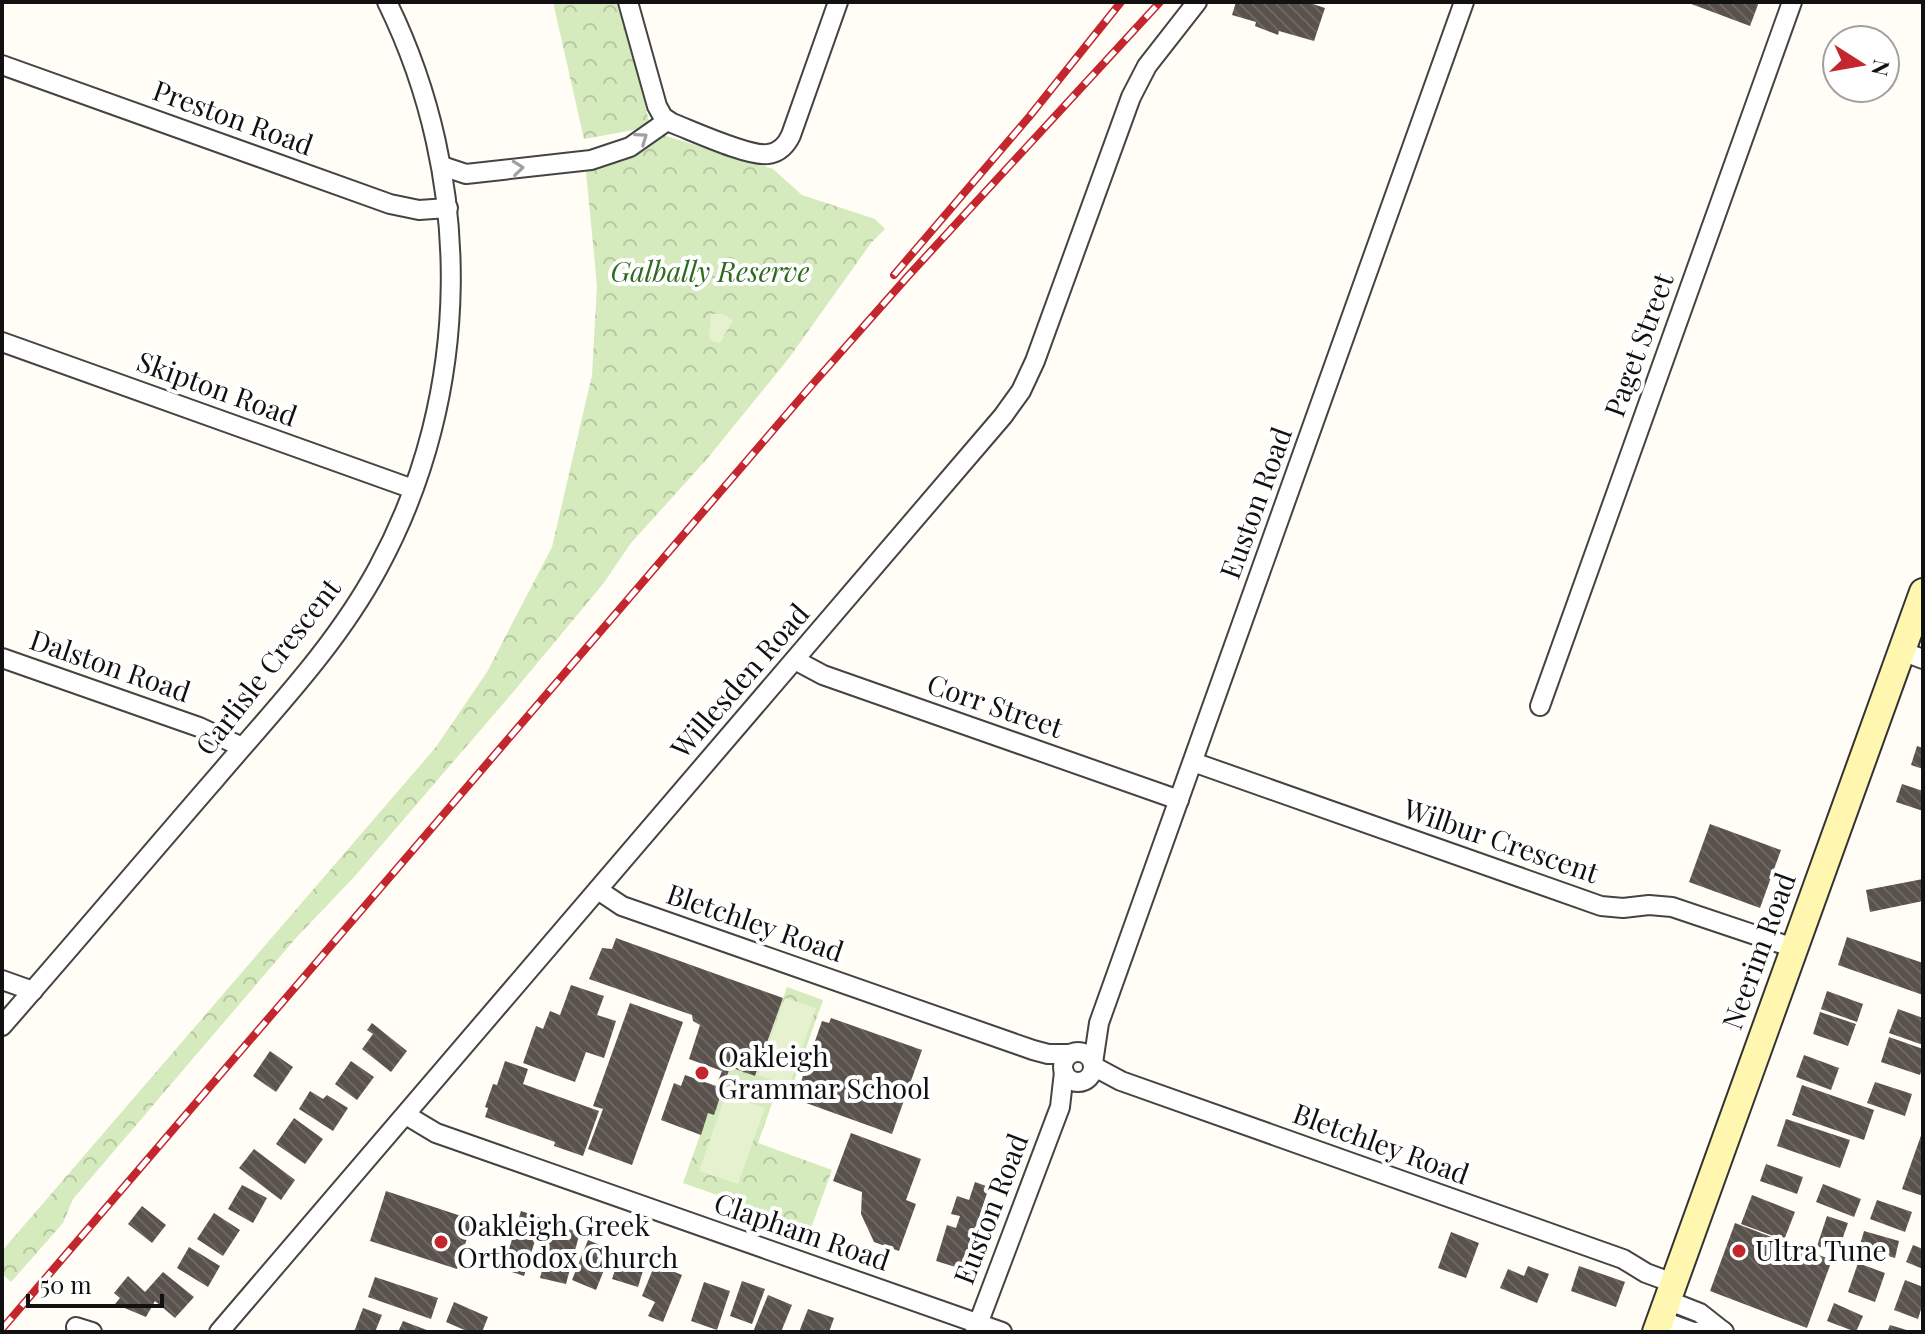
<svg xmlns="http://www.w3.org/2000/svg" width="1925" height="1334" font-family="'Playfair Display',serif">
  <defs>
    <pattern id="park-crowns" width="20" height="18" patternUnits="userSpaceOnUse" patternTransform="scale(2)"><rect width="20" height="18" fill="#d5ebbd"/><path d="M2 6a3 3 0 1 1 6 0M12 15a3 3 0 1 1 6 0" fill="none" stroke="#b6c8a1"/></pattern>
    <pattern id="building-back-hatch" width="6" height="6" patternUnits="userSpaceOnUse" patternTransform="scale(2)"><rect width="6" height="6" fill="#5a524d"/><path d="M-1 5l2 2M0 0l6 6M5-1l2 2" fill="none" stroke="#6d6662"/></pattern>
  </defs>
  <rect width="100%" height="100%" fill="#fffdf5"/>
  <g fill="url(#park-crowns)">
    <polygon points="553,2 617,2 629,33 650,127 584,139"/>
    <polygon points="663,135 773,169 802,195 875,219 885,229 871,243 789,358 707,459 631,543 603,584 514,691 355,876 295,939 73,1199 63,1223 11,1282 2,1274 2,1251 436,747 487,672 552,547 592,375 597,285 586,172"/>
    <polygon points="787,987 823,1000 788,1099 775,1095 758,1143 832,1170 811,1228 683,1183 708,1113 714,1114 730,1067 756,1076"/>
  </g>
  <g fill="#e6f2cf">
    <polygon points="711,314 723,314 733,320 720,343 713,342 709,338"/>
    <polygon points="785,998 816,1008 789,1086 758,1075"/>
    <polygon points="726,1094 765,1108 738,1184 699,1171"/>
  </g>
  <g fill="url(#building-back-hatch)">
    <polygon points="1236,2 1307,2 1325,8 1314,41 1279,31 1278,35 1255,26 1256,22 1232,15"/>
    <polygon points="1686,2 1759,2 1750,26"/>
    <polygon points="1917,746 1923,748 1923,769 1911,765"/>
    <polygon points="1902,784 1923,791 1923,811 1896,802"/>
    <polygon points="1710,824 1781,850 1760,908 1689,882"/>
    <polygon points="1923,879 1923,901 1870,912 1866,890"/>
    <polygon points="1847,937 1923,963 1923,995 1838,965"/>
    <polygon points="616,938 783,998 755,1076 730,1067 714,1115 708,1113 701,1135 661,1120 674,1083 681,1086 685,1075 716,1086 722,1071 689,1059 700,1025 693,1021 692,1015 589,979 602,948 612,949"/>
    <polygon points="571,985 604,996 597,1015 616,1021 604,1058 586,1052 575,1082 523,1063 536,1026 543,1029 550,1011 560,1015"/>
    <polygon points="1827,991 1863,1004 1857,1022 1821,1009"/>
    <polygon points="630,1003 683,1022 632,1165 588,1149 603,1109 593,1106"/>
    <polygon points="1898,1009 1923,1018 1923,1045 1889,1033"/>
    <polygon points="1820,1012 1856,1024 1848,1046 1813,1034"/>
    <polygon points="831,1018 922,1050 892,1134 795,1099 822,1021 829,1023"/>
    <polygon points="372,1023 407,1051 391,1072 362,1049 373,1034 367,1030"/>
    <polygon points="1889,1037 1923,1049 1923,1065 1920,1075 1881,1062"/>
    <polygon points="270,1051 293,1067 276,1092 253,1076"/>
    <polygon points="1804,1055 1839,1068 1831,1090 1796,1077"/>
    <polygon points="351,1061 374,1077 357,1100 335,1084"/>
    <polygon points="505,1061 528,1069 523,1084 599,1111 583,1156 554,1146 555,1142 485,1117 488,1108 485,1107 493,1084 497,1085"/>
    <polygon points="1875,1082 1912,1094 1905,1116 1867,1103"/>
    <polygon points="1802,1085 1874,1110 1864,1140 1792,1115"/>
    <polygon points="310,1091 323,1099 327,1095 348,1108 333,1131 299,1109"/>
    <polygon points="294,1118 323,1139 305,1164 276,1144"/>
    <polygon points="1786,1119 1850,1140 1840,1168 1777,1146"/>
    <polygon points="1923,1130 1923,1196 1902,1189"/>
    <polygon points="851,1133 921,1159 906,1200 916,1204 899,1251 874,1242 861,1214 862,1192 833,1181"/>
    <polygon points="254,1149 295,1180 281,1200 239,1168"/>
    <polygon points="1766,1164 1803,1177 1797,1194 1760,1181"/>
    <polygon points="975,1182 989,1187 962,1269 936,1261 947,1225 956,1228 960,1216 951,1214 957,1196 969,1200"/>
    <polygon points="1823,1184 1861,1199 1854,1217 1816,1202"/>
    <polygon points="242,1185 267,1198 253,1223 228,1209"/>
    <polygon points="386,1191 473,1220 457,1269 370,1241"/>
    <polygon points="1752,1195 1795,1212 1784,1240 1741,1224"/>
    <polygon points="1877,1200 1912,1212 1905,1232 1870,1219"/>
    <polygon points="142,1206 166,1225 152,1243 128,1224"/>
    <polygon points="521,1211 542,1218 524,1276 506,1270 511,1253 508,1252"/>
    <polygon points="214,1213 240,1230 223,1256 197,1239"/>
    <polygon points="1827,1216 1848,1223 1837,1254 1817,1246"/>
    <polygon points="1735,1223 1832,1260 1807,1328 1710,1291"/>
    <polygon points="553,1225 580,1232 566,1284 540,1278"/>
    <polygon points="1864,1231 1899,1241 1895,1258 1859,1248"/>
    <polygon points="1451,1232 1479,1243 1466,1278 1438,1268"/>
    <polygon points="588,1240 612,1250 596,1290 572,1280"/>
    <polygon points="1913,1245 1923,1249 1923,1269 1906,1262"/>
    <polygon points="189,1247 220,1266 208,1287 177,1268"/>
    <polygon points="621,1252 646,1261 638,1287 612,1279"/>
    <polygon points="1858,1263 1885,1273 1875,1302 1848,1292"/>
    <polygon points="655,1264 682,1275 663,1322 648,1316 655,1302 642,1296"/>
    <polygon points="1528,1266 1549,1274 1537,1303 1500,1288 1508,1269 1524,1276"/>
    <polygon points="1579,1266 1625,1282 1616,1307 1571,1291"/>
    <polygon points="163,1272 194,1297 175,1318 155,1301 146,1317 115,1304 120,1298 114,1293 128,1276 145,1292"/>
    <polygon points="375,1277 438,1298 431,1319 368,1297"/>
    <polygon points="1905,1280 1923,1287 1923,1303 1918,1319 1894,1310"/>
    <polygon points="742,1281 765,1289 752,1324 730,1316"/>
    <polygon points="704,1282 730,1291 717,1330 691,1321"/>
    <polygon points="768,1295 792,1305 781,1332 753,1332"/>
    <polygon points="454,1302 488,1317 482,1332 469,1332 446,1322"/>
    <polygon points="1834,1303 1863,1316 1856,1332 1827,1321"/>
    <polygon points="363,1308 382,1315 375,1332 354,1332"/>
    <polygon points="808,1309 834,1318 829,1332 799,1332"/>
    <polygon points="403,1321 432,1332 398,1332"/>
    <polygon points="1890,1325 1910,1331 1910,1332 1887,1332"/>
  </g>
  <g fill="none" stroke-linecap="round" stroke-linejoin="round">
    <defs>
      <g id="street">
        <path d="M628,2L657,106L663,117L672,123C693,131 749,157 768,154C779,153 787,144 791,135L838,2"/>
        <polyline points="2,65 390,204 419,210 448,208"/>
        <polyline points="442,166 466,174 591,160 630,147 667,121"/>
        <polyline points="2,342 413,489"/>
        <polyline points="1902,651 1923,659"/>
        <polyline points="2,658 199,727 242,747"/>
        <polyline points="795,660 823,675 1179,800"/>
        <polyline points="1540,706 1792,2"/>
        <polyline points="1193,762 1601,906 1623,908 1649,905 1672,907 1794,948"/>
        <polyline points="598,890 622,906 1033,1050 1048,1054 1069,1054"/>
        <polyline points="2,980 33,991"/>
        <path d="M2,1026C74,944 144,861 216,778C273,711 336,646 378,568C473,393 474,179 387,2"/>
        <circle cx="1078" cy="1067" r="15"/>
        <polyline points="1093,1063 1099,1023 1464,2"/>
        <polyline points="1093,1066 1121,1081 1623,1259 1646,1273 1673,1283"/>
        <polyline points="406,1115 436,1133 1002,1332"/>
        <polyline points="1667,1300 1700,1313 1724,1332"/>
        <polyline points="1660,1320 1693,1332 1723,1331"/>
        <polyline points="76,1327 92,1332"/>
        <polyline points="219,1332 1003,416 1021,391 1035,361 1131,97 1147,66 1197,2"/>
        <polyline points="975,1332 1060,1107 1064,1072"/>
      </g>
      <polyline id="secondary" points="1656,1332 1923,592"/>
    </defs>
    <use href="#street" stroke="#444" stroke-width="22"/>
    <use href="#secondary" stroke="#333" stroke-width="30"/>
    <use href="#street" stroke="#fff" stroke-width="18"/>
    <use href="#secondary" stroke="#fff6b0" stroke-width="26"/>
    <defs>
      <g id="rail">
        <polyline points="894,275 1029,117 1121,2"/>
        <polyline points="2,1329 811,386 909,275 1160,2"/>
      </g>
    </defs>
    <use href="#rail" stroke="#c4262e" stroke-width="8"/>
    <use href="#rail" stroke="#fff" stroke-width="5" stroke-dasharray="15" stroke-linecap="butt"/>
  </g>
  <defs><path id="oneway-chevron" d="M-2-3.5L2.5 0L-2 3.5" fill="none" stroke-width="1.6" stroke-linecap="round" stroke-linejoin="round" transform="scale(2)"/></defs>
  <g stroke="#a0a0a0">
    <use href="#oneway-chevron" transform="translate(642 138) rotate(-35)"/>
    <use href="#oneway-chevron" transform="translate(518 168) rotate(-6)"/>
  </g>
  <g fill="#c4262e" stroke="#fff" stroke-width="3">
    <circle cx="702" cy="1073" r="8"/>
    <circle cx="441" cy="1242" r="8"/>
    <circle cx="1739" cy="1251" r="8"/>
  </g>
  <g text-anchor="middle" stroke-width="8" stroke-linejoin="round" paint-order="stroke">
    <g font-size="28" fill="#111" stroke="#fff">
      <text transform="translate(233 118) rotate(20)" y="10">Preston Road</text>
      <text transform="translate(1639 345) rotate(-70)" y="10">Paget Street</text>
      <text transform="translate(217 389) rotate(20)" y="10">Skipton Road</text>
      <text transform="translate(1256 503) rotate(-70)" y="10">Euston Road</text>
      <text transform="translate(110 666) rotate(19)" y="10">Dalston Road</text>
      <text transform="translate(268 667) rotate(-52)" y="10">Carlisle Crescent</text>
      <text transform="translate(740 681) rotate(-49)" y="10">Willesden Road</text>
      <text transform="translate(995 706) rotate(19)" y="10">Corr Street</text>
      <text transform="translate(1501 841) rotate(19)" y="10">Wilbur Crescent</text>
      <text transform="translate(755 923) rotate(19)" y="10">Bletchley Road</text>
      <text transform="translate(1759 951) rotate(-70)" y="10">Neerim Road</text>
      <text transform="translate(1381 1144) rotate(20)" y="10">Bletchley Road</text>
      <text transform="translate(991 1209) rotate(-69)" y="10">Euston Road</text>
      <text transform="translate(802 1232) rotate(19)" y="10">Clapham Road</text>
    </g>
    <g font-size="28" font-style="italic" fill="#2f6b1f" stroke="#fff">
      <text x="710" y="282">Galbally Reserve</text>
    </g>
    <g font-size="28" fill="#111" stroke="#fff" text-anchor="start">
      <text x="718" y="1067">Oakleigh<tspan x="718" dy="32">Grammar School</tspan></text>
      <text x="457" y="1236">Oakleigh Greek<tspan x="457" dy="32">Orthodox Church</tspan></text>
      <text x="1755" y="1261">Ultra Tune</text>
    </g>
  </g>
  <rect width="1925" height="1334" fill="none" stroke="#111111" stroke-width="8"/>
  <g transform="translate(1861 64) rotate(101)"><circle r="38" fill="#ffffff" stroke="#a0a0a0" stroke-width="2"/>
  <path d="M0-6L14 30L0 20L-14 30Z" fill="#c4262e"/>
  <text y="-12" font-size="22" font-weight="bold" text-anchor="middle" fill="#111111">N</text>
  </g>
  <path d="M28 1294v12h134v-12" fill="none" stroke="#111111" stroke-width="4"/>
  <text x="40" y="1294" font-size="24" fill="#111111" stroke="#ffffff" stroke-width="6" paint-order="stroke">50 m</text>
</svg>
